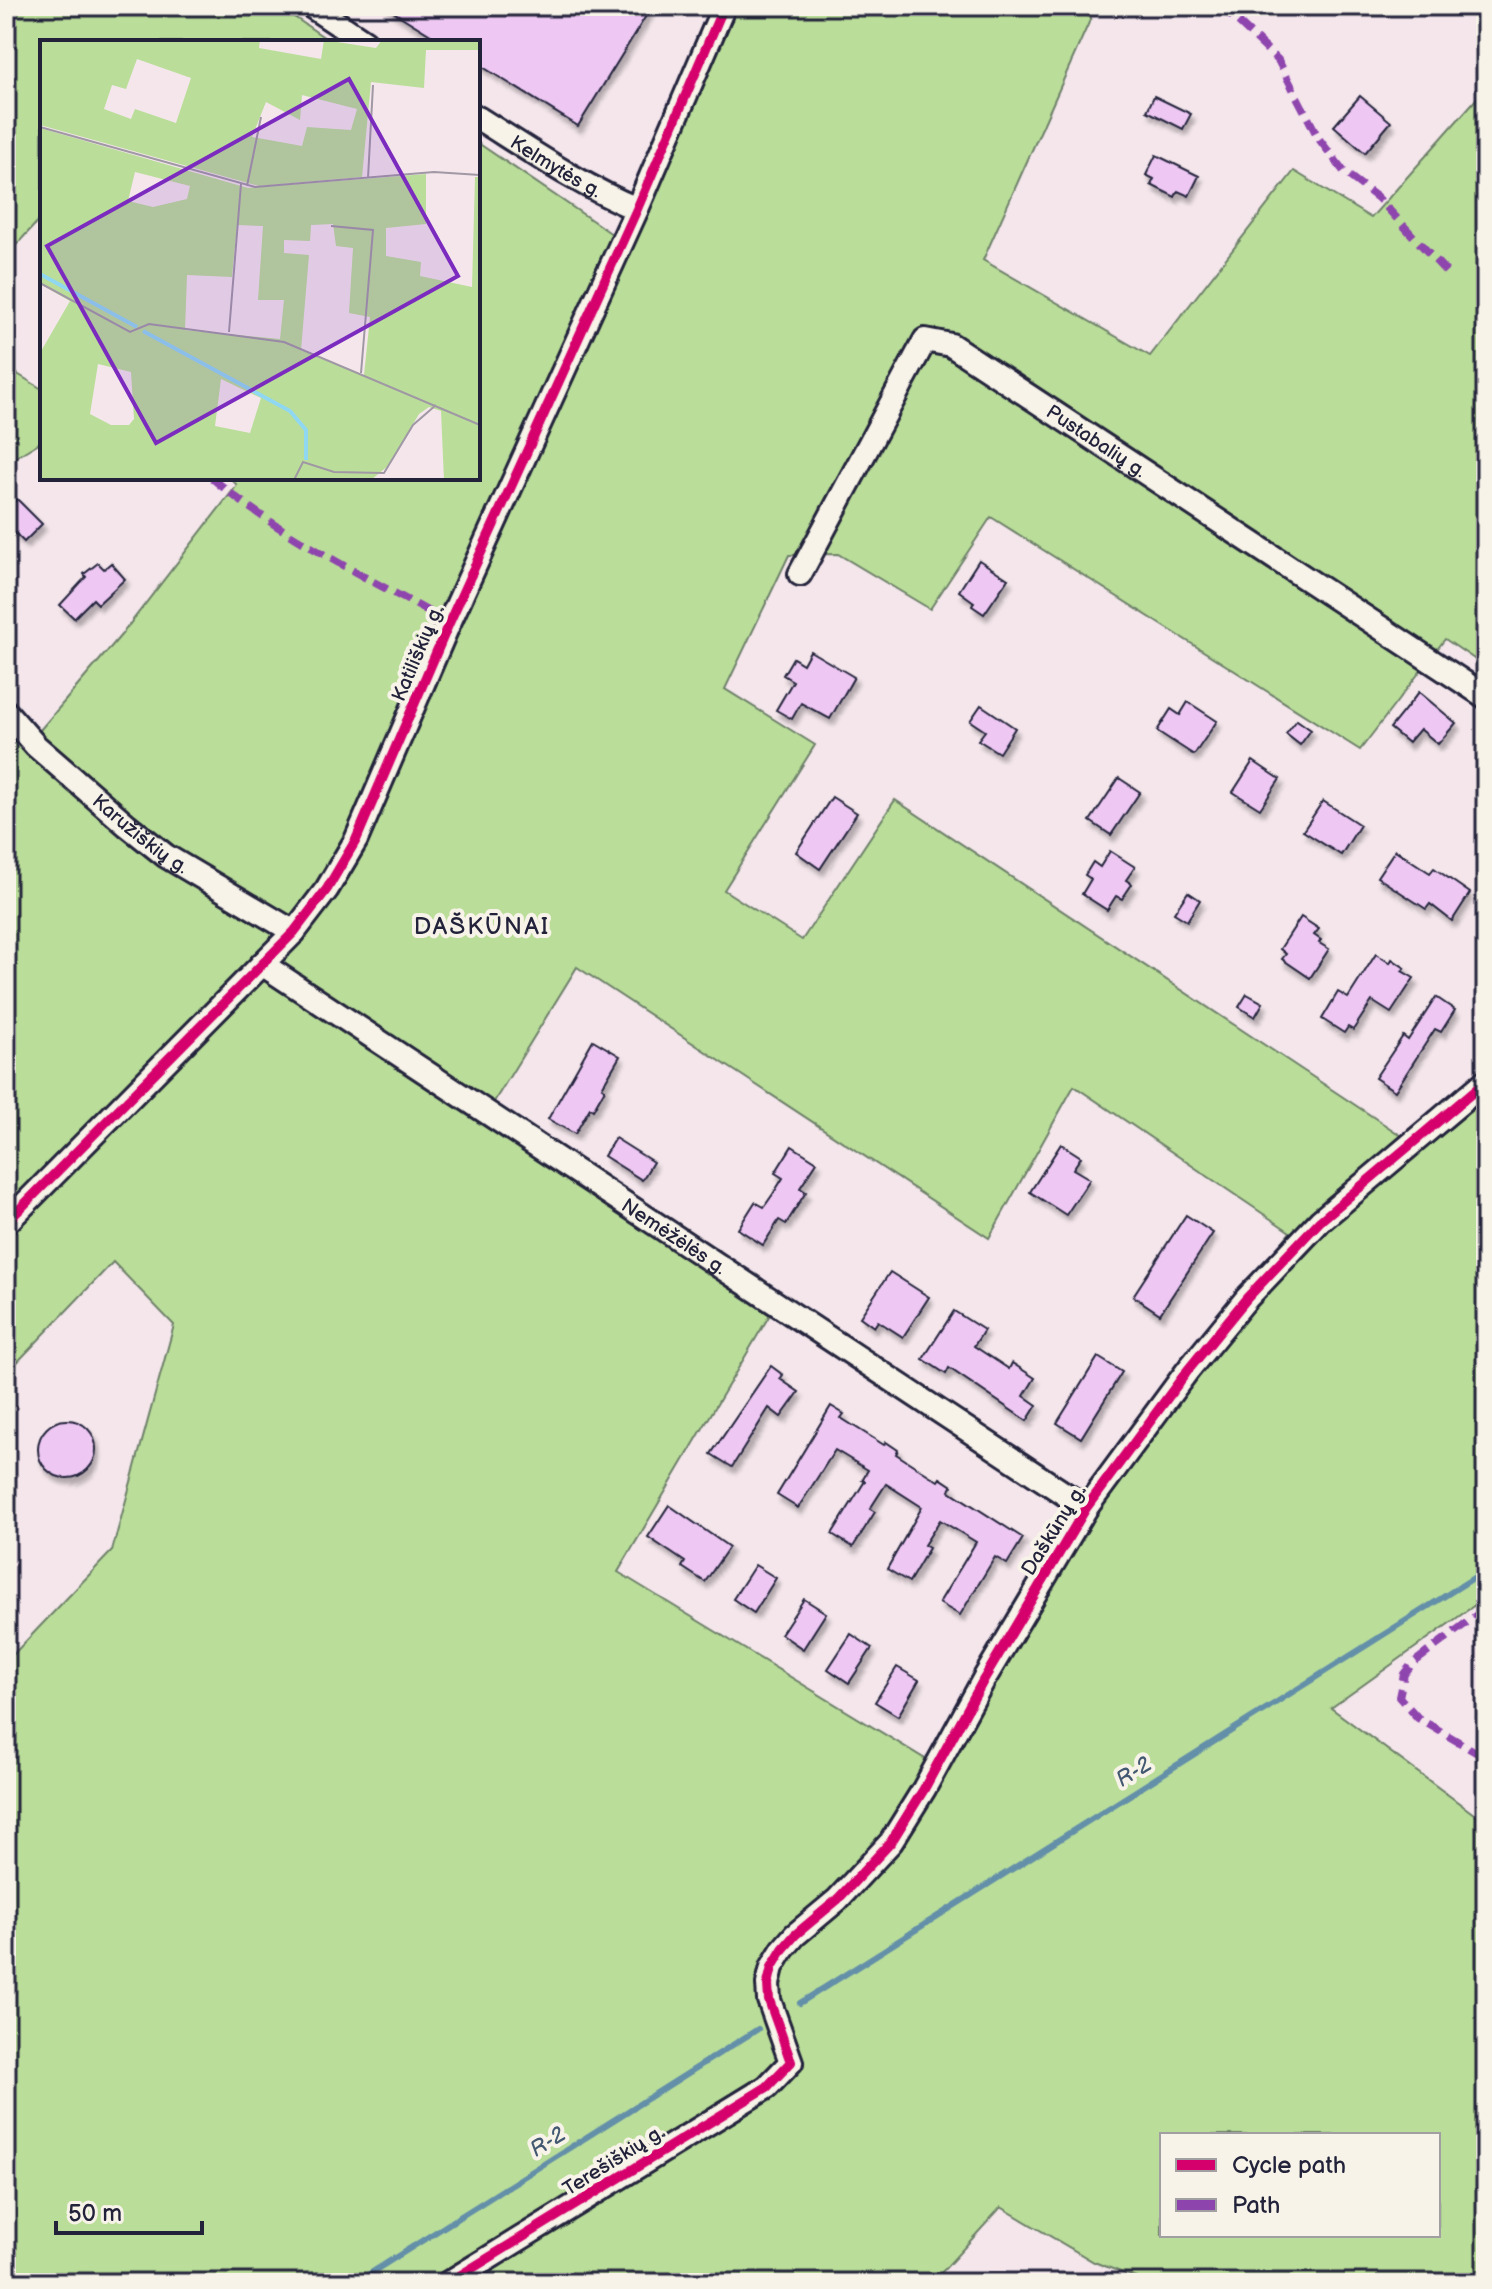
<svg xmlns="http://www.w3.org/2000/svg" width="1492" height="2289" font-family="'Balsamiq Sans',sans-serif">
  <defs>
    <filter id="shadow"><feDropShadow dx="3.5" dy="6" stdDeviation="2" flood-color="#0004"/></filter>
  </defs>
  <rect width="100%" height="100%" fill="#f4e6eb"/>
  <filter id="ink" filterUnits="userSpaceOnUse"><feTurbulence type="fractalNoise" baseFrequency=".0125" numOctaves="2"/><feDisplacementMap in="SourceGraphic" scale="16" xChannelSelector="R" yChannelSelector="G"/><feConvolveMatrix kernelMatrix="1 2 1 2 8 2 1 2 1" color-interpolation-filters="sRGB"/></filter>
  <g filter="url(#ink)">
    <g fill="#bade99" stroke="#6e806a" stroke-width="2" fill-rule="evenodd">
      <polygon points="6,6 278,6 331,42 42,42 42,217 6,256"/>
      <path d="M733,6H1070L1091,18L983,260L1150,356L1294,171L1371,218L1486,88V667L1445,639L1360,750L991,517L930,609L838,554L789,555L725,689L815,745L724,890L802,940L895,800L1423,1150L1486,1099V1597L1331,1708L1486,1823V2283H1150L1094,2262L1001,2207L932,2283H6V1662L112,1551L174,1325L113,1262L6,1374V1240L305,935L354,867ZM577,967L989,1238L1074,1086L1290,1232L1074,1510L927,1760L618,1572L772,1311L484,1118ZM1162,2135H1438V2235H1162Z"/>
      <polygon points="478,143 615,236 333,863 300,911 6,1208 6,734 23,750 122,634 237,485 230,478 478,478"/>
      <polygon points="6,367 42,389 42,441 6,463"/>
    </g>
    <g fill="none" stroke-linecap="round" stroke-linejoin="round">
      <g stroke="#648fa9" stroke-width="6">
        <polyline points="800,2003 1486,1570"/>
        <polyline points="355,2283 758,2029"/>
      </g>
    </g>
    <g fill="#eec8f3" stroke="#22223b" stroke-width="2" filter="url(#shadow)">
      <polygon points="384,6 652,6 578,126 478,64 478,42 442,42"/>
      <polygon points="1154,96 1191,114 1183,129 1147,111"/>
      <polygon points="1360,96 1391,122 1365,153 1334,126"/>
      <polygon points="1156,155 1199,176 1189,196 1178,191 1175,197 1151,185 1154,179 1146,175"/>
      <polygon points="17,499 42,524 24,542 6,524 6,510"/>
      <polygon points="979,560 1008,579 984,614 972,606 974,602 959,591"/>
      <polygon points="98,563 104,569 111,563 125,579 98,604 93,599 74,618 60,605 86,577 84,574"/>
      <polygon points="810,651 854,677 830,719 801,703 792,719 776,710 793,681 783,675 793,658 803,664"/>
      <polygon points="1419,692 1456,723 1438,744 1420,729 1408,743 1390,728"/>
      <polygon points="1188,702 1217,721 1194,755 1157,731 1171,709 1180,715"/>
      <polygon points="981,705 1015,728 999,753 978,740 985,731 970,721"/>
      <polygon points="1297,720 1311,730 1300,745 1286,734"/>
      <polygon points="1253,761 1280,779 1260,809 1233,792"/>
      <polygon points="1119,778 1140,792 1111,835 1090,821"/>
      <polygon points="832,797 857,813 820,869 796,852"/>
      <polygon points="1323,801 1360,825 1341,855 1303,831"/>
      <polygon points="1395,850 1430,873 1434,868 1470,893 1452,921 1430,904 1426,909 1377,877"/>
      <polygon points="1110,851 1135,867 1126,880 1132,884 1122,899 1116,896 1107,910 1082,894 1091,879 1085,875 1093,862 1100,867"/>
      <polygon points="1188,892 1200,900 1187,921 1174,913"/>
      <polygon points="1301,917 1319,929 1314,935 1321,940 1319,943 1329,949 1310,978 1282,959 1286,954 1280,949"/>
      <polygon points="1376,954 1390,963 1392,959 1405,968 1402,971 1414,978 1391,1013 1372,1001 1353,1030 1348,1027 1344,1033 1322,1019 1338,992 1348,998"/>
      <polygon points="1247,994 1263,1003 1255,1017 1239,1007"/>
      <polygon points="1436,997 1455,1010 1441,1032 1435,1029 1395,1091 1375,1078 1403,1036 1408,1040"/>
      <polygon points="593,1040 620,1056 602,1087 605,1089 593,1110 590,1108 575,1134 548,1119"/>
      <polygon points="615,1138 653,1162 642,1180 604,1156"/>
      <polygon points="1061,1144 1081,1157 1073,1169 1090,1179 1066,1215 1030,1192"/>
      <polygon points="792,1146 817,1162 800,1188 806,1192 786,1224 779,1220 763,1245 738,1229 755,1202 764,1207 773,1194 783,1178 775,1173"/>
      <polygon points="1186,1215 1213,1233 1160,1314 1133,1296"/>
      <polygon points="890,1272 929,1297 903,1337 878,1321 874,1327 860,1317"/>
      <polygon points="954,1311 984,1330 974,1346 1009,1369 1012,1363 1035,1378 1024,1396 1037,1405 1027,1421 949,1368 946,1374 923,1359"/>
      <polygon points="1098,1357 1122,1372 1081,1438 1057,1423"/>
      <polygon points="771,1366 783,1375 780,1379 799,1392 781,1417 769,1408 732,1467 711,1454"/>
      <polygon points="831,1406 844,1414 841,1418 884,1445 886,1442 898,1450 896,1454 938,1481 940,1478 952,1486 950,1491 1023,1538 1007,1564 995,1557 960,1615 939,1603 976,1542 940,1520 924,1545 929,1548 909,1582 887,1569 922,1507 886,1484 870,1509 875,1512 853,1547 832,1534 865,1481 862,1480 868,1470 835,1450 798,1508 777,1495"/>
      <circle cx="67" cy="1449" r="29"/>
      <polygon points="669,1505 729,1547 705,1582 682,1567 685,1562 648,1537"/>
      <polygon points="755,1565 776,1578 754,1613 733,1599"/>
      <polygon points="804,1599 826,1613 803,1649 781,1634"/>
      <polygon points="851,1634 872,1648 849,1683 828,1669"/>
      <polygon points="897,1667 919,1680 898,1716 875,1702"/>
    </g>
    <g fill="none" stroke-linecap="round" stroke-linejoin="round">
      <defs>
        <g id="street">
          <polyline points="311,6 365,42"/>
          <path id="s1" d="M478,118C529,150 581,186 637,209"/>
          <path id="s2" d="M800,574L925,340L951,345L1486,697"/>
          <path id="s3" d="M6,712L36,746L127,825L166,856L294,932"/>
          <path id="s4" d="M262,964L1086,1508"/>
          <polyline points="6,1223 294,932 327,889 356,840 449,623 637,209 724,6"/>
          <polyline points="448,2283 767,2087 791,2062 769,2000 768,1984 772,1967 783,1949 795,1935 837,1900 891,1842 924,1789 984,1679 1086,1508 1188,1370 1247,1298 1320,1221 1486,1081"/>
        </g>
      </defs>
      <use href="#street" stroke="#22223b" stroke-width="28"/>
      <use href="#street" stroke="#f7f3e8" stroke-width="22"/>
      <g stroke="#8e44ad" stroke-width="8" stroke-dasharray="16 8" stroke-linecap="butt">
        <polyline points="1221,6 1278,60 1319,139 1345,173 1378,198 1450,276"/>
        <path d="M212,478C282,538 369,578 449,623"/>
        <polyline points="1486,1608 1412,1664 1404,1674 1399,1697 1418,1718 1486,1758"/>
      </g>
      <defs>
        <g id="cycleway">
          <polyline points="6,1223 294,932 327,889 356,840 449,623 637,209 724,6"/>
          <polyline points="448,2283 767,2087 791,2062 769,2000 768,1984 772,1967 783,1949 795,1935 837,1900 891,1842 924,1789 984,1679 1086,1508 1188,1370 1247,1298 1320,1221 1486,1081"/>
        </g>
      </defs>
      <use href="#cycleway" stroke="#f7f3e8" stroke-width="15"/>
      <use href="#cycleway" stroke="#d6006c" stroke-width="10"/>
    </g>
  </g>
  <g text-anchor="middle" stroke-width="8" stroke-linejoin="round" paint-order="stroke">
    <g font-size="20" fill="#22223b" stroke="#f7f3e8">
      <text dy="7" stroke="none"><textPath href="#s1" startOffset="92">Kelmytės g.</textPath></text>
      <text dy="7" stroke="none"><textPath href="#s2" startOffset="466">Pustabalių g.</textPath></text>
      <text transform="translate(417 653) rotate(-67)" y="7">Katiliškių g.</text>
      <text dy="7" stroke="none"><textPath href="#s3" startOffset="182">Karužiškių g.</textPath></text>
      <text dy="7" stroke="none"><textPath href="#s4" startOffset="494">Nemėžėlės g.</textPath></text>
      <text transform="translate(1053 1530) rotate(-58)" y="7">Daškūnų g.</text>
      <text transform="translate(613 2160) rotate(-32)" y="7">Terešiškių g.</text>
    </g>
    <g font-size="22" font-style="italic" fill="#435972" stroke="#f7f3e8">
      <text transform="translate(1133 1771) rotate(-32)" y="8">R-2</text>
      <text transform="translate(547 2141) rotate(-32)" y="8">R-2</text>
    </g>
    <g font-size="24" letter-spacing="2" fill="#22223b" stroke="#f7f3e8">
      <text x="482" y="934">DAŠKŪNAI</text>
    </g>
  </g>
  <g transform="translate(40 40)">
    <rect width="440" height="440" fill="#f4e6eb"/>
    <path d="M0,0H220L219,8L281,19L284,0L336,8L342,0H440V10H386L384,48L331,42L322,137L219,146L0,85ZM97,19L151,38L136,83L95,69L91,79L64,69L72,45L86,49ZM262,55L317,69L311,90L267,87L262,106L212,97L226,62L260,80ZM0,88L208,148L386,134V184L346,188V216L381,222L380,236L432,247L435,137H440V440H404L401,371L389,367L379,374L348,426L331,440H0V313L30,261L0,244ZM95,132L150,146L147,159L113,167L88,161ZM293,184L296,206L313,208L309,273L330,277L324,335L261,310L269,215L244,213V200L270,201L271,185ZM197,185L223,186L218,260H244L240,299L145,290L147,235L192,237ZM58,324L91,332L94,379L89,385H71L50,374ZM181,339L221,358L210,393L175,386Z" fill="#bade99" fill-rule="evenodd"/>
    <path fill="none" stroke="#90d8f2" stroke-width="4" d="M0,234L97,287M103,291L250,371L266,390V420"/>
    <path fill="none" stroke="#a098a5" stroke-width="2" d="M0,87L215,147L394,132L440,135M328,138L333,45M207,146L221,77M291,186L333,190L321,333M0,243L90,292L109,284L244,302L440,385M189,292L201,144M254,440L263,422L294,432L344,433L373,385L396,365"/>
    <path fill="#7b2cbf" fill-opacity="0.15" stroke="#7b2cbf" stroke-width="4" d="M309,39L418,236L116,403L7,206Z"/>
    <rect width="440" height="440" fill="none" stroke="#22223b" stroke-width="4"/>
  </g>
  <rect width="1492" height="2289" fill="none" stroke="#f7f3e8" stroke-width="32"/>
  <rect x="16" y="16" width="1460" height="2257" fill="none" stroke="#22223b" stroke-width="3" filter="url(#ink)"/>
  <rect x="1160" y="2133" width="280" height="104" fill="#f7f3e8" stroke="#a29fa3" stroke-width="2"/>
  <rect x="1176" y="2159" width="40" height="12" fill="#d6006c" stroke="#a29fa3" stroke-width="2"/>
  <text x="1232" y="2173" font-size="24" fill="#22223b">Cycle path</text>
  <rect x="1176" y="2199" width="40" height="12" fill="#8e44ad" stroke="#a29fa3" stroke-width="2"/>
  <text x="1232" y="2213" font-size="24" fill="#22223b">Path</text>
  <path d="M56 2221v12h146v-12" fill="none" stroke="#22223b" stroke-width="4"/>
  <text x="68" y="2221" font-size="24" fill="#22223b" stroke="#f7f3e8" stroke-width="6" paint-order="stroke">50 m</text>
</svg>
